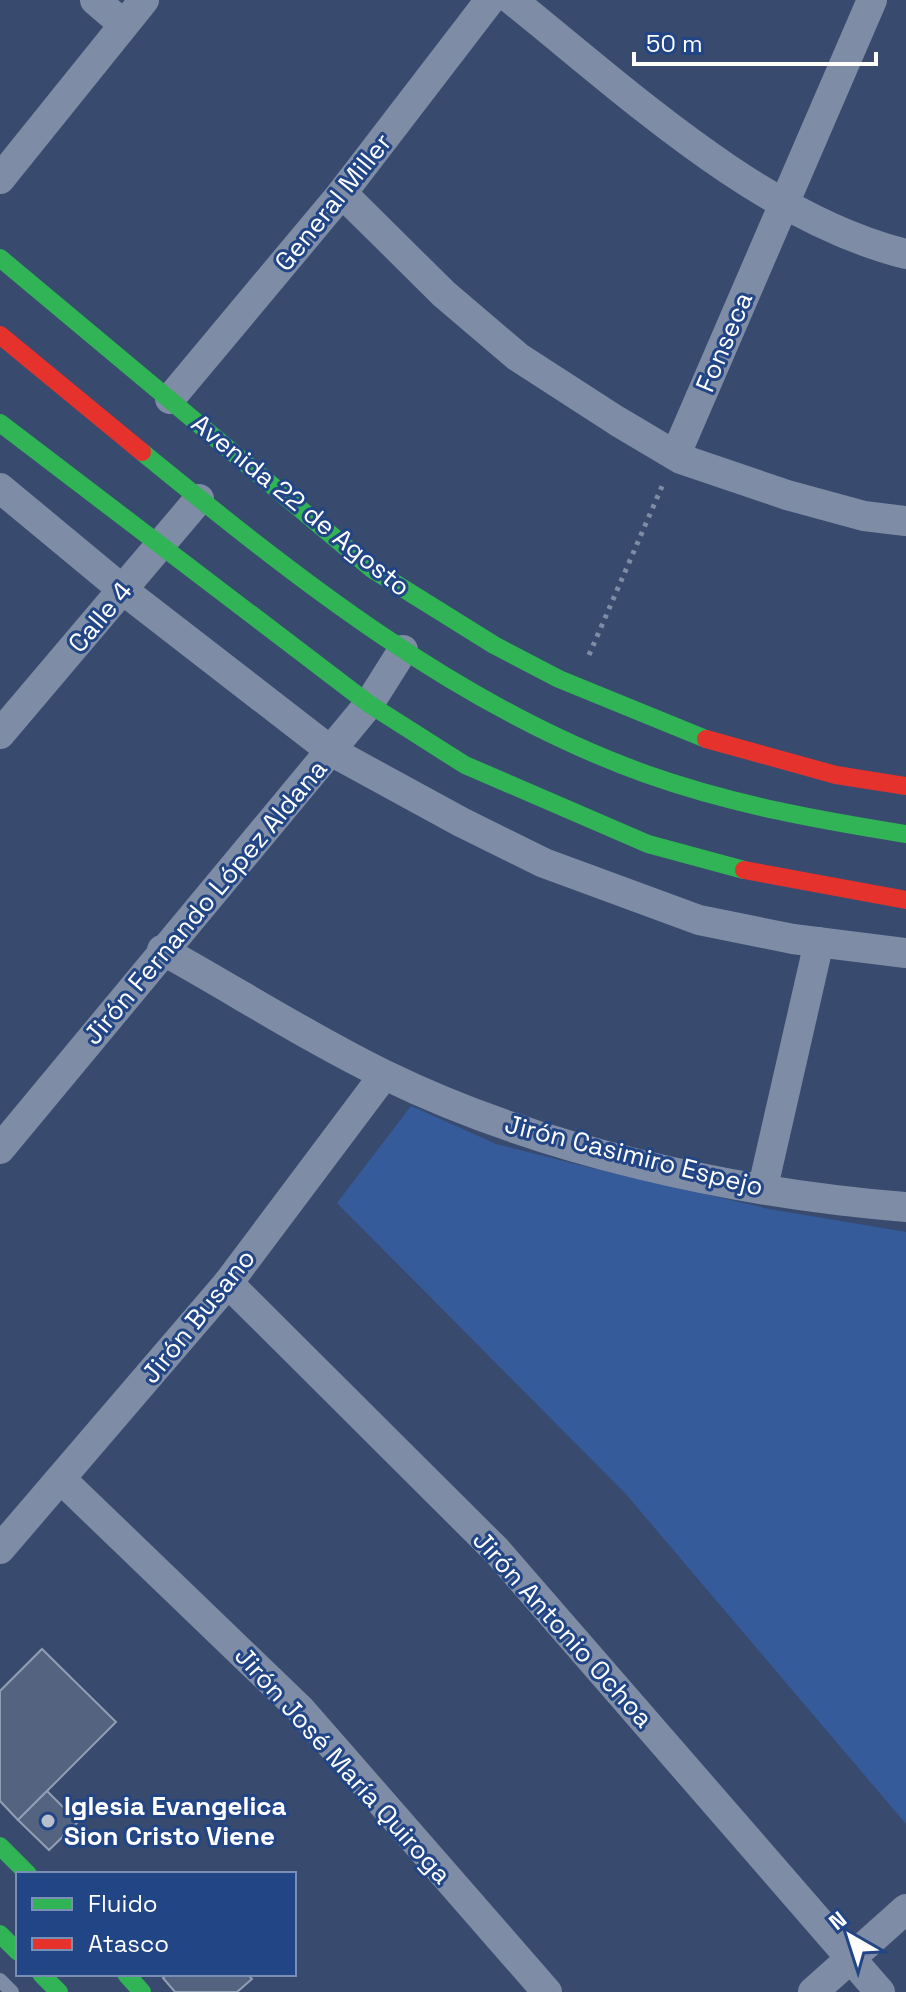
<svg xmlns="http://www.w3.org/2000/svg" width="906" height="1992" font-family="'Space Grotesk',sans-serif">
  <rect width="100%" height="100%" fill="#384b6f"/>
  <polygon fill="#365b9b" points="411,1106 496,1144 587,1167 769,1209 906,1232 906,1824 625,1493 337,1203"/>
  <g fill="#546380" stroke="#929eb3" stroke-width="2">
    <polygon points="42,1649 116,1722 18,1820 0,1801 0,1691"/>
    <polygon points="47,1791 78,1822 49,1850 18,1820"/>
    <polygon points="167,1974 247,1974 252,1979 237,1992 175,1992 163,1978"/>
  </g>
  <g fill="none" stroke-linecap="round" stroke-linejoin="round">
    <polyline stroke="#7f8ca5" stroke-width="5" stroke-dasharray="4 6" stroke-linecap="butt" points="589,655 663,484"/>
    <polyline stroke="#7f8ca5" stroke-width="14" points="0,1980 12,1992"/>
    <g stroke="#7f8ca5" stroke-width="30">
      <polyline points="95,0 123,24"/>
      <path d="M512,0C627,92 761,218 906,254"/>
      <polyline points="0,179 144,0"/>
      <polyline points="342,193 444,294 518,357 617,421 681,459 787,495 864,516 906,521"/>
      <polyline points="170,399 342,193 490,0"/>
      <polyline points="676,454 872,0"/>
      <polyline points="0,488 123,590 331,751 461,822 544,863 699,920 793,939 906,953"/>
      <polyline points="0,734 199,499"/>
      <path d="M162,950C236,991 309,1038 385,1075C541,1151 733,1193 906,1207"/>
      <polyline points="0,1149 369,704 403,650"/>
      <polyline points="763,1187 819,942"/>
      <polyline points="228,1283 497,1551 880,1992"/>
      <polyline points="62,1480 301,1710 547,1992"/>
      <polyline points="0,1549 228,1283 384,1075"/>
      <polyline points="813,1992 906,1909"/>
    </g>
    <g stroke="#30b455" stroke-width="18">
      <polyline points="0,258 372,569 494,645 559,679 706,739"/>
      <polyline points="0,423 369,704 465,765 648,844 744,870"/>
      <path d="M142,452C295,577 458,707 646,774C730,804 818,820 906,834"/>
      <polyline points="0,1846 28,1874"/>
      <polyline points="0,1934 18,1952"/>
      <polyline points="41,1974 59,1992"/>
      <polyline points="126,1974 142,1992"/>
    </g>
    <g stroke="#e5322d" stroke-width="18">
      <polyline points="0,335 142,452"/>
      <polyline points="706,739 836,775 906,786"/>
      <polyline points="744,870 906,900"/>
    </g>
  </g>
  <circle fill="#b9c0cd" stroke="#224585" stroke-width="3" cx="48" cy="1821" r="8"/>
  <g text-anchor="middle" stroke-width="6" stroke-linejoin="round" paint-order="stroke">
    <g font-size="26" fill="#fff" stroke="#224585">
      <text transform="translate(333 202) rotate(-51)" y="9">General Miller</text>
      <text transform="translate(724 342) rotate(-67)" y="9">Fonseca</text>
      <text transform="translate(301 505) rotate(39)" y="9">Avenida 22 de Agosto</text>
      <text transform="translate(100 617) rotate(-50)" y="9">Calle 4</text>
      <text transform="translate(205 902) rotate(-50)" y="9">Jirón Fernando López Aldana</text>
      <text transform="translate(634 1155) rotate(14)" y="9">Jirón Casimiro Espejo</text>
      <text transform="translate(198 1316) rotate(-51)" y="9">Jirón Busano</text>
      <text transform="translate(563 1629) rotate(48)" y="9">Jirón Antonio Ochoa</text>
      <text transform="translate(343 1765) rotate(48)" y="9">Jirón José María Quiroga</text>
    </g>
    <g font-size="26" font-weight="bold" fill="#fff" stroke="#224585" text-anchor="start">
      <text x="64" y="1815">Iglesia Evangelica<tspan x="64" dy="30">Sion Cristo Viene</tspan></text>
    </g>
  </g>
  <rect x="16" y="1872" width="280" height="104" fill="#224585" stroke="#7a8fb6" stroke-width="2"/>
  <rect x="32" y="1898" width="40" height="12" fill="#30b455" stroke="#7a8fb6" stroke-width="2"/>
  <text x="88" y="1912" font-size="24" fill="#ffffff">Fluido</text>
  <rect x="32" y="1938" width="40" height="12" fill="#e5322d" stroke="#7a8fb6" stroke-width="2"/>
  <text x="88" y="1952" font-size="24" fill="#ffffff">Atasco</text>
  <g transform="translate(850 1936) rotate(321)" stroke="#224585" stroke-width="6" paint-order="stroke">
  <path d="M0-6L14 30L0 20L-14 30Z" fill="#ffffff"/>
  <text y="-12" font-size="22" font-weight="bold" text-anchor="middle" fill="#ffffff">N</text>
  </g>
  <path d="M634 52v12h242v-12" fill="none" stroke="#ffffff" stroke-width="4"/>
  <text x="646" y="52" font-size="24" fill="#ffffff" stroke="#224585" stroke-width="6" paint-order="stroke">50 m</text>
</svg>
